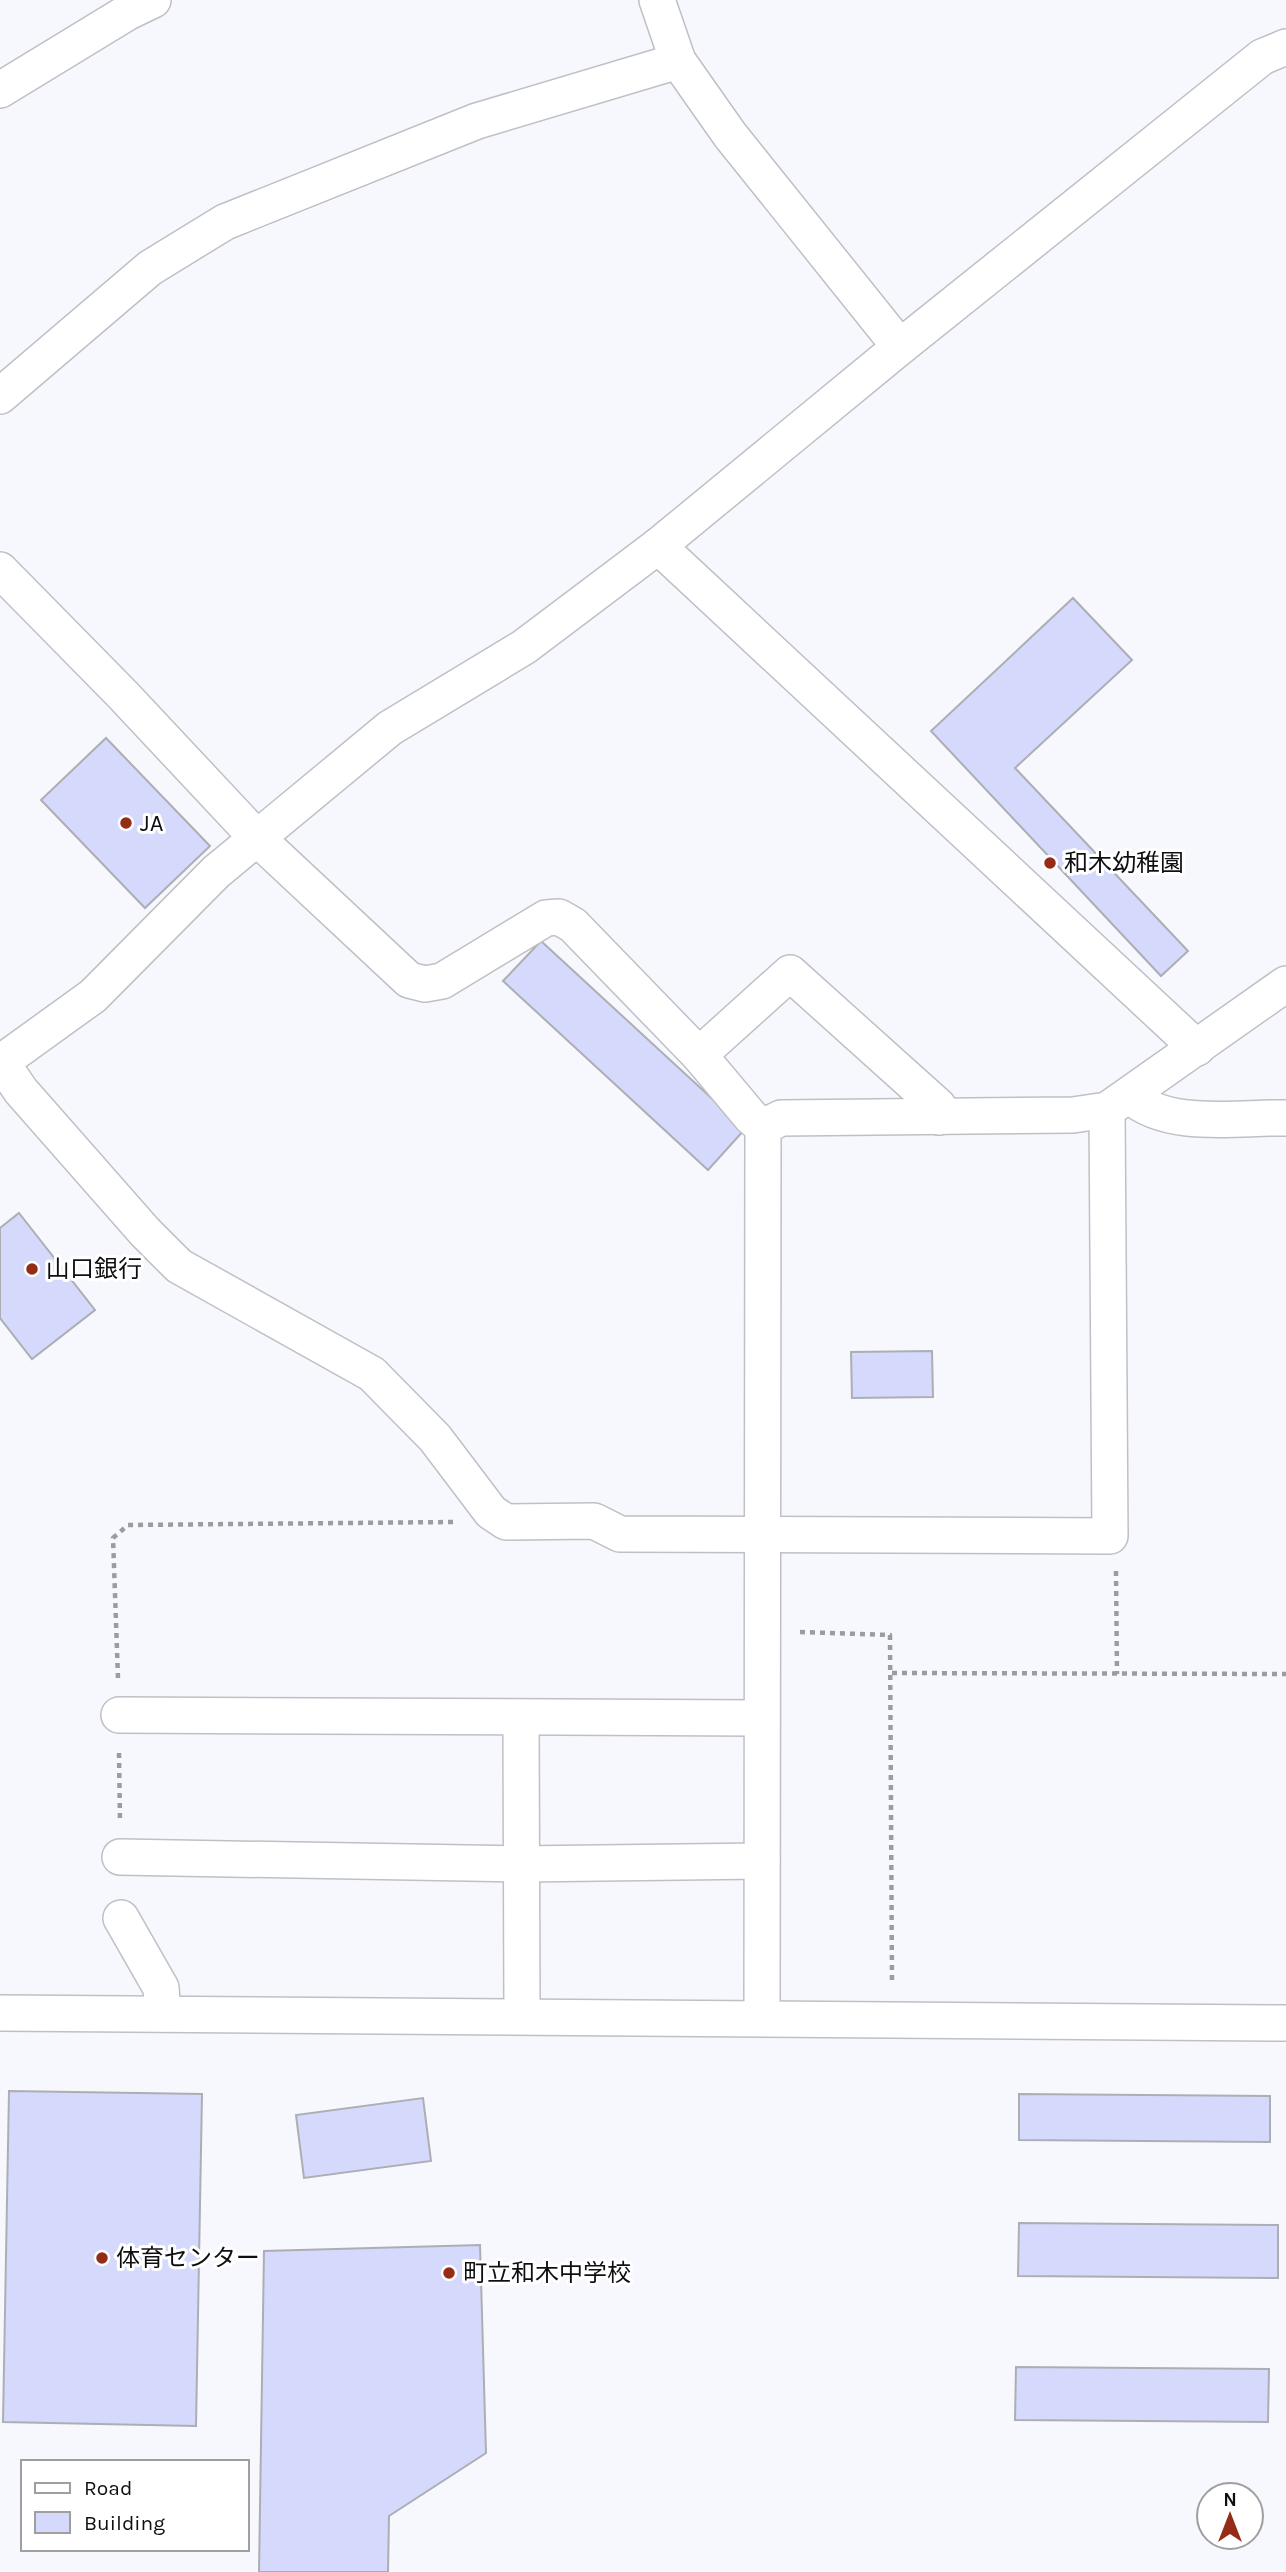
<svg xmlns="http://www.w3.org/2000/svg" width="1286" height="2572" font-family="Karla,'Noto Sans JP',sans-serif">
  <rect width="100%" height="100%" fill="#f7f8fe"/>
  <g fill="#d5dafd" stroke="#adaeb4" stroke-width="2">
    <polygon points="1073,598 1132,660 1015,768 1188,951 1161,976 931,731"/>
    <polygon points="106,738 210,846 145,908 41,800"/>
    <polygon points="541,941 745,1129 708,1170 503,981"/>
    <polygon points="19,1213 95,1310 32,1359 0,1318 0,1228"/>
    <polygon points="932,1351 933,1397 852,1398 851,1352"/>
    <polygon points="9,2091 202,2094 196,2426 3,2422"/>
    <polygon points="1019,2094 1270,2096 1270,2142 1019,2140"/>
    <polygon points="423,2098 431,2161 304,2178 296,2115"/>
    <polygon points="1019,2223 1278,2225 1278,2278 1018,2276"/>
    <polygon points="480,2245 486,2453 389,2516 388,2572 259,2572 264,2251"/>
    <polygon points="1016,2367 1269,2369 1268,2422 1015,2420"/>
  </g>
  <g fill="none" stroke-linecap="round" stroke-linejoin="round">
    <defs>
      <g id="street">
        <polyline points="657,0 678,61 730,135 900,347"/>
        <polyline points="0,90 128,12 153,0"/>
        <polyline points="0,396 150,268 225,222 477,121 678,61"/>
        <polyline points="658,546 1197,1048"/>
        <polyline points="0,570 123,695 257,838 409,980 425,984 442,981 546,918 559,917 573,925 699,1055"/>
        <polyline points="1,1062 21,1091 145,1232 179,1266 372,1374 435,1438 491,1512 506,1522 594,1521 620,1534 1110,1536 1107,1110"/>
        <polyline points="0,1063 93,996 216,872 390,728 524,647 658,546 900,347 1262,57 1286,47"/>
        <path d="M1130,1096C1169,1130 1238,1117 1286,1118"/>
        <polyline points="763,1127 751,1117 699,1055 790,973 938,1106 939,1117"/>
        <polyline points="119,1715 760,1718"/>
        <polyline points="521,1718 522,2016"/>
        <polyline points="120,1857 520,1864 762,1861"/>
        <polyline points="121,1918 161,1988 163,2014"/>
        <polyline points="0,2013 1286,2023"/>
        <polyline points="762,2017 763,1127 781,1118 1073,1115 1107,1110 1286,984"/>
      </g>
    </defs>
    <use href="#street" stroke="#bfc0c6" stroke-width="38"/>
    <g stroke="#9b9ca0" stroke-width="4.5" stroke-dasharray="5 5" stroke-linecap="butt">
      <polyline points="1116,1571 1117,1674"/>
      <polyline points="800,1632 890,1635 892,1983"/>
      <polyline points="892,1673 1286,1674"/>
      <polyline points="118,1678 113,1538 128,1525 453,1522"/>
      <polyline points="119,1753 120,1821"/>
    </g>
    <use href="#street" stroke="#fff" stroke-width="35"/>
  </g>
  <g fill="#952c17" stroke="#fff" stroke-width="2.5">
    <circle cx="126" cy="823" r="7"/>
    <circle cx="1050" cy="863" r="7"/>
    <circle cx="32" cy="1269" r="7"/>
    <circle cx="102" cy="2258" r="7"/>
    <circle cx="449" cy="2273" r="7"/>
  </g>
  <g text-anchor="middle" stroke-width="6" stroke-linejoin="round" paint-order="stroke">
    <g font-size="24" fill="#0f0f11" stroke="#fff" text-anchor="start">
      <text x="140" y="831">JA</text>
      <text x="1064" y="871">和木幼稚園</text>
      <text x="46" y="1277">山口銀行</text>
      <text x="116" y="2266">体育センター</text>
      <text x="463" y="2281">町立和木中学校</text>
    </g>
  </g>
  <rect x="21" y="2460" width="228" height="91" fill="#ffffff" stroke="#9f9fa0" stroke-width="2"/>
  <rect x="35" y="2483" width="35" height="10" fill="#ffffff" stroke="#9f9fa0" stroke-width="2"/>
  <text x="84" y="2495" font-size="21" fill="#0f0f11">Road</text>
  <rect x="35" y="2512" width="35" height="21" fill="#d5dafd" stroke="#9f9fa0" stroke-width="2"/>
  <text x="84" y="2530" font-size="21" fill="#0f0f11">Building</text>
  <g transform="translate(1230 2516)"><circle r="33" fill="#ffffff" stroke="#9f9fa0" stroke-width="2"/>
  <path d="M0-5L12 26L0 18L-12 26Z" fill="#952c17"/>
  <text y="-10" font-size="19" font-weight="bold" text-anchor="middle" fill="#0f0f11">N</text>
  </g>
</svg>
